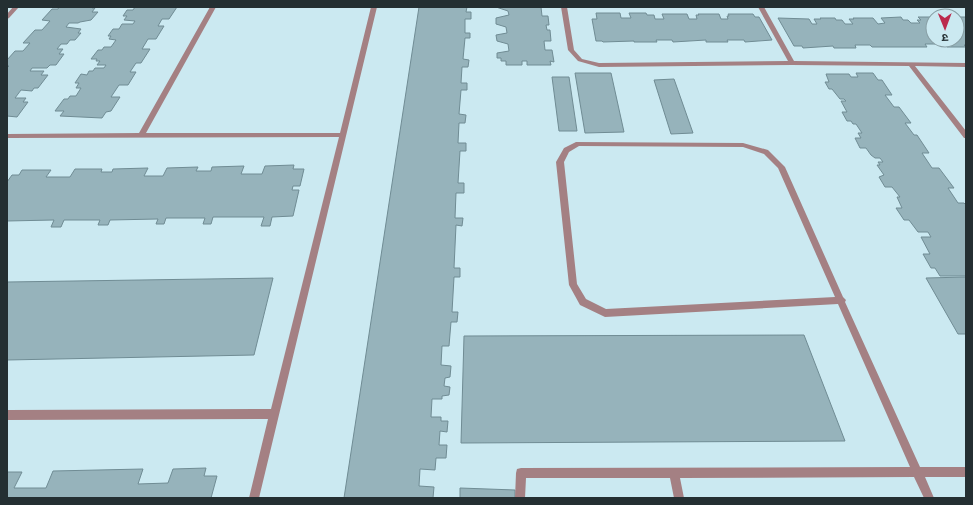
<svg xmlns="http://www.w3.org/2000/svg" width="973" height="505" font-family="Ubuntu,'Noto Sans Devanagari',sans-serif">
  <rect width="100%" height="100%" fill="#cbe9f1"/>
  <g fill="#96b3bb" stroke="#708c94">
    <polygon points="59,7 93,7 92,8 95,8 92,12 98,12 91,20 80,22 78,23 69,23 66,27 81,29 78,33 81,33 75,40 70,40 67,44 61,44 57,49 63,49 59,54 64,54 56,65 50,65 47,68 32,68 30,71 44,71 41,75 48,75 38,88 34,88 32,91 21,90 15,98 26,98 23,102 28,102 17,117 7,116 7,68 9,66 7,66 7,60 15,51 23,51 30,43 23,43 35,30 42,30 50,21 42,20 52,9 58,9"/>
    <polygon points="135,7 177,7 169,19 162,19 158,26 164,26 156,39 148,39 142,49 150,49 141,63 136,63 130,72 136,72 128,85 119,85 111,97 120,97 111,111 106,112 102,118 60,116 64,111 55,111 64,99 68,99 70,96 76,96 81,88 76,88 79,83 75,83 81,74 87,75 89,71 93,71 95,68 104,68 106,65 97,65 100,61 96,61 97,59 91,59 98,50 102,50 104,47 111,47 116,40 109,39 111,36 108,36 113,29 119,29 122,24 133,24 135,21 124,20 127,16 123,16 127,10 133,10"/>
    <polygon points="419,7 467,7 466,12 471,12 471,19 465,19 465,33 470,33 470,38 465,38 463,59 469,60 468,67 462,67 461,83 467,83 467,90 461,90 459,114 466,115 465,123 459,123 458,143 466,143 466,151 460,151 458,183 464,183 464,193 456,193 455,218 463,218 462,226 456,225 454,268 460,268 460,277 454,277 452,312 458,312 457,322 451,322 449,346 442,346 441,365 451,366 450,377 445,378 444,386 450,387 449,395 442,396 442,399 432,399 431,417 441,417 441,421 448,421 447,432 440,431 439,445 447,445 446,458 436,458 435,470 420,469 419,486 434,487 433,498 344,498"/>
    <polygon points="496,7 547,7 541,7 542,16 548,16 549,25 546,25 547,30 550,30 551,41 544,41 545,50 552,50 554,62 550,61 551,65 527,65 527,61 522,61 522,65 506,65 506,61 501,61 501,58 497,58 497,53 509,51 508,44 497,41 496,35 507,33 506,27 496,24 496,18 509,15 508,11"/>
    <polygon points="596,13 620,13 621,18 631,18 629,13 646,13 647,15 654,15 655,19 664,19 662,14 687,14 689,19 697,19 696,15 699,15 698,14 719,14 721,19 728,19 727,16 729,16 728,14 753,14 755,17 759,17 772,40 745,42 744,40 727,40 728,42 706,42 706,40 673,42 672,40 656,40 657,42 634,42 634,41 603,42 602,41 596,41 592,19 597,19"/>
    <polygon points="901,17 903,20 908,20 911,23 920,23 917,20 921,20 918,17 933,17 933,40 957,40 957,17 966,17 966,45 964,45 966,47 947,47 945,44 925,44 927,47 872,47 870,45 855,45 856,48 834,48 833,46 803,48 802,46 794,46 778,18 809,19 812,24 817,24 814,19 821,19 820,18 835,18 836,20 842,20 845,24 853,24 849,19 854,19 853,18 873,18 878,24 885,23 881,18"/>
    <polygon points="575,73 611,73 624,132 585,133"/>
    <polygon points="856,73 873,73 878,80 882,80 892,95 885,95 894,107 899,107 911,123 905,123 914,135 917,135 929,153 922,153 932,168 939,168 954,188 948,188 958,203 964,203 966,205 966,276 940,276 935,268 931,268 923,254 930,254 921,237 931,237 928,232 918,232 909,220 904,220 896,208 902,208 897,197 900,197 892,187 885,187 879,177 884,175 877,165 880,165 878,162 883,162 880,158 875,158 871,155 866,148 860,148 855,138 861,138 858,133 862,133 856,124 853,124 851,121 847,121 842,112 847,112 841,101 846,101 844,99 840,99 832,89 829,89 825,82 829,82 826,74 849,74 851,77 858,77"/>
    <polygon points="552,77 569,77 577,131 559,131"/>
    <polygon points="674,79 693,133 671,134 654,80"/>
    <polygon points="294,165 293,169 304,169 300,186 293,186 292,190 299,190 293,216 272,217 270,226 261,226 264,217 213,217 211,224 203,224 205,218 166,218 164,224 156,224 158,219 110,220 108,225 98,225 100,220 64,220 61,227 51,227 54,220 7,221 7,182 12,175 19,175 22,170 51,170 46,177 70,177 75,169 102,169 101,172 112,172 113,169 148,168 144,176 163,176 167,168 198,167 196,171 211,171 212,167 244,166 241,174 262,174 265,166"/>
    <polygon points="966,277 966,334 958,334 926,278"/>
    <polygon points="273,278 254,355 7,360 7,282"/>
    <polygon points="804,335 845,441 461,443 464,336"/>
    <polygon points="206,468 204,476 217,476 211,498 7,498 7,472 22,472 14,488 46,488 53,471 143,469 138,484 168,483 173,469"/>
    <polygon points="460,488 515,490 515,498 460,498"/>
  </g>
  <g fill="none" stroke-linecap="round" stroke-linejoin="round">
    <g fill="#a48083" fill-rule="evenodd">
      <polygon points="13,7 19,7 9,18 7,19 7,14"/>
      <polygon points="210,7 216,7 146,133 340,133 371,7 377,7 259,498 249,498 268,419 7,420 7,410 271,409 339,137 7,138 7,134 139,133"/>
      <polygon points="561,7 567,7 574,50 582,59 599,63 788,61 758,7 764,7 794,61 966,63 966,67 915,66 966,131 966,138 964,138 909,66 792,65 599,67 578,61 568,50"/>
      <path d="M576,142L743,143L768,150L785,167L843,297L846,300L845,302L920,467H966V477H925L934,498H924L914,477L680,478L684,498H674L670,478H526L525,498H515L516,473L517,469L521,468L910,467L838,304L605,317L580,305L569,285L556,162L564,148ZM579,146L743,147L764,154L778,168L835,297L606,309L586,299L577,284L564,162L569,152Z"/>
    </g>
  </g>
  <rect width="973" height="505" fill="none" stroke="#242f32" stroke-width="16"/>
  <g transform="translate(945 28) rotate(179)"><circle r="19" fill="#cbe9f1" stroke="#889fa5"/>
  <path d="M0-3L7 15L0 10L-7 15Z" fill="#bb2a4d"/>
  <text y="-6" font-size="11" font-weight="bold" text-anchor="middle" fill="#242f32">उ</text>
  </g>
</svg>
